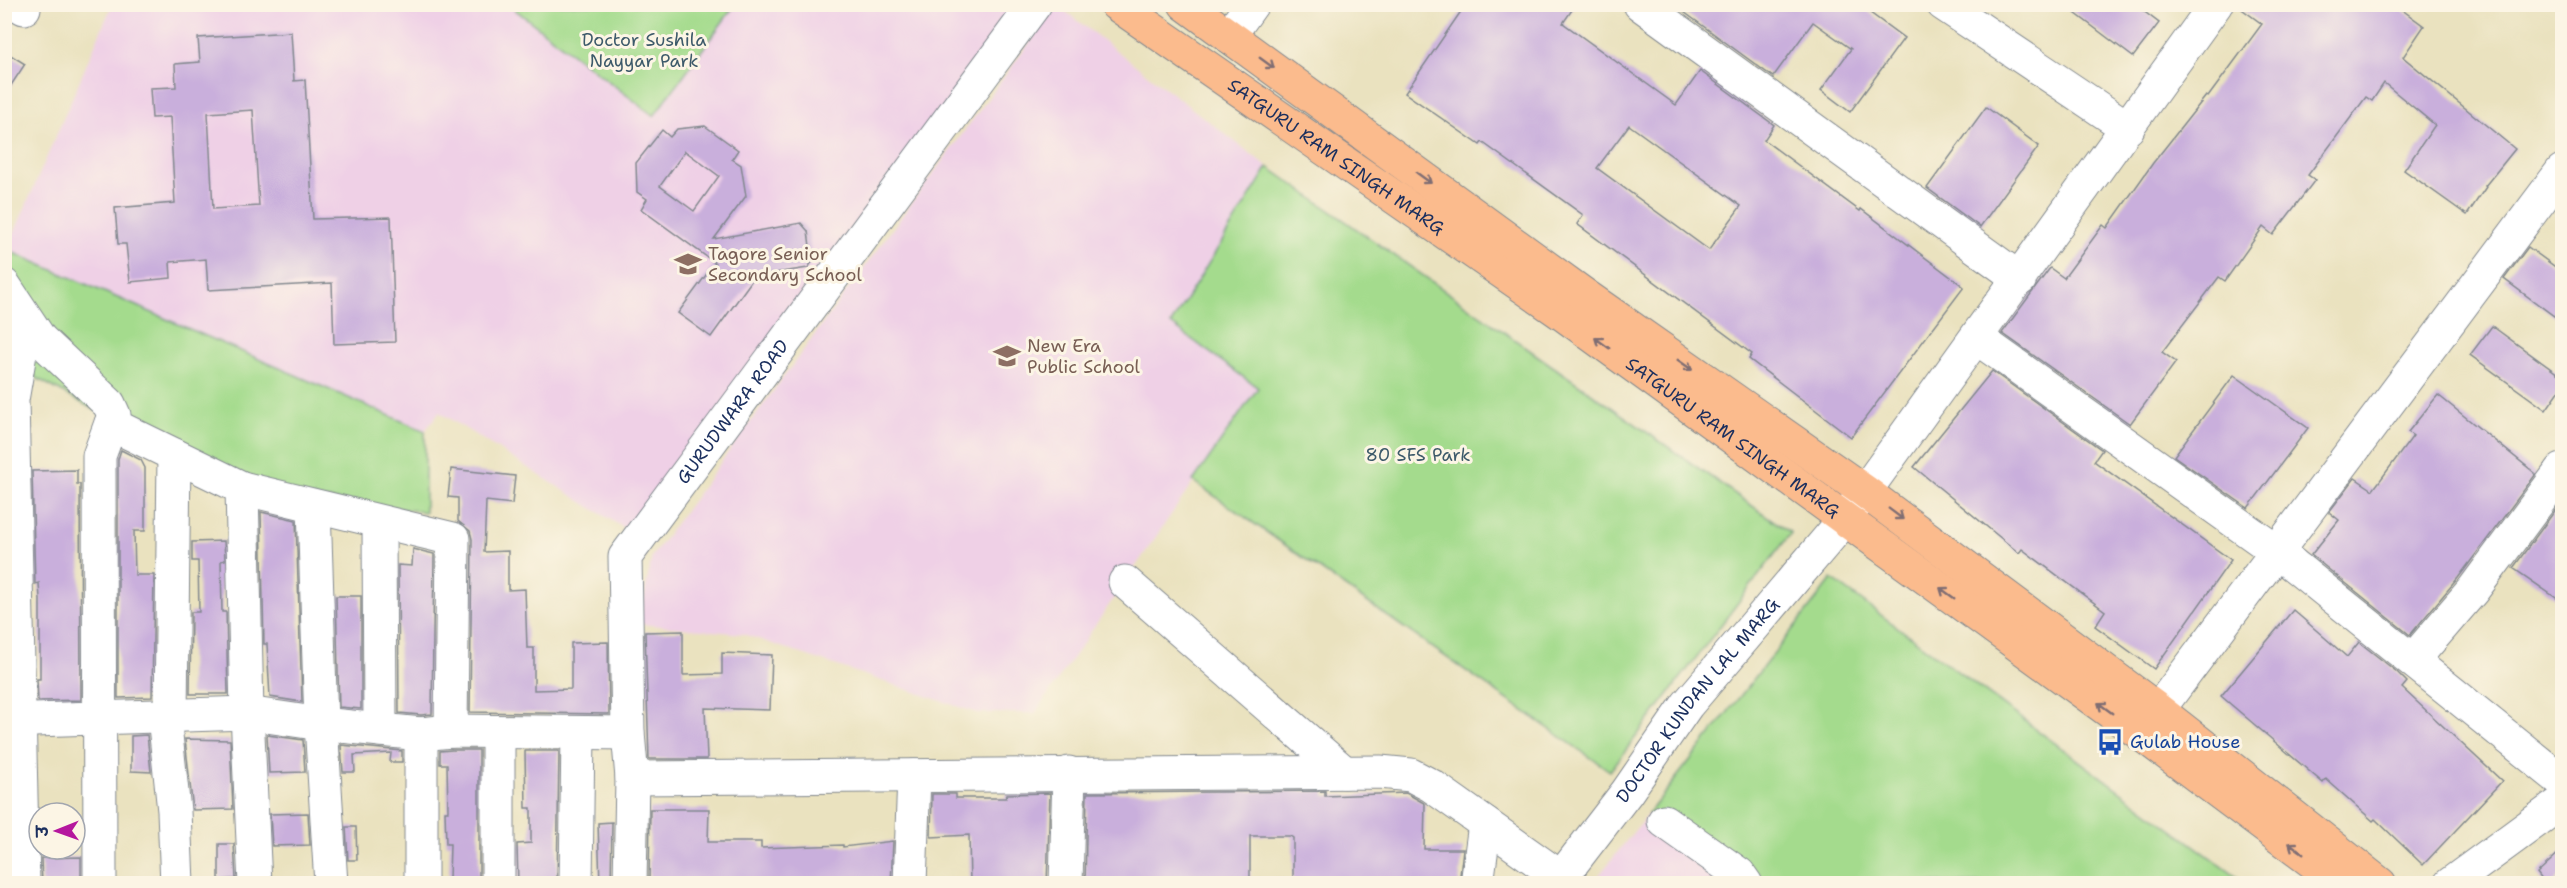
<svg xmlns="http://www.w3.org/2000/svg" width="2567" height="888" font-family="'Shantell Sans','Playpen Sans Deva',sans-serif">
  <rect width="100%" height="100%" fill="#fcf5e5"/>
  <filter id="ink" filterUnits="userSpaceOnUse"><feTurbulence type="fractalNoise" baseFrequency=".0167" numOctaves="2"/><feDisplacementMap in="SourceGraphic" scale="12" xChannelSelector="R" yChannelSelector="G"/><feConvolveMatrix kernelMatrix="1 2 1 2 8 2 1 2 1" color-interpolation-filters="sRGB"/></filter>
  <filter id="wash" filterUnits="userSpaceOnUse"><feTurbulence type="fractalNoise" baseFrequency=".008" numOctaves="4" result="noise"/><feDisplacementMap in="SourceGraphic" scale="24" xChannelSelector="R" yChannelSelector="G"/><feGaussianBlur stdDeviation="1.35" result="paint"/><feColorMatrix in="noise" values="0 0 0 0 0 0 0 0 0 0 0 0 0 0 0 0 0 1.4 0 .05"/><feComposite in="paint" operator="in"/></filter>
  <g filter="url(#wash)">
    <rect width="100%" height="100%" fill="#eae2bf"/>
    <g fill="#efd0e6">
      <polygon points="112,5 509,5 654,116 735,5 1022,5 630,532 439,412 425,431 7,250"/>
      <polygon points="1057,5 1268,167 1171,324 1258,388 1035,713 977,713 743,634 639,624 652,556"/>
      <polygon points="1648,814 1734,883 1592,884"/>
    </g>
    <g fill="#a4db8d" stroke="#608576" stroke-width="1.5">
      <polygon points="509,5 735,5 654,116"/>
      <polygon points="1268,167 1791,533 1610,771 1193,481 1258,388 1171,324"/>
      <polygon points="7,250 425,431 425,512 235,487 18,368 7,319"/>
      <polygon points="1832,579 2245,883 1734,883 1648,814"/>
    </g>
    <g id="blocks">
      <g fill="#c9afdc" fill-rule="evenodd">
        <path d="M1466,4H1576L1563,23L1676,105L1700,71L1774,125L1764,140L1860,211L1861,209L1964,287L1851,437L1749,359L1752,354L1577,224L1583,215L1482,142L1480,145L1405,93ZM1629,125L1741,206L1709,250L1597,168Z"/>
        <polygon points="1673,4 1858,4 1904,38 1850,112 1821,90 1851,49 1813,22 1773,77"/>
        <polygon points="2063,4 2134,4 2159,23 2133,57"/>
        <polygon points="2235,4 2394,4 2424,26 2403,57 2515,149 2485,186 2486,187 2467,215 2404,170 2435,125 2384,83 2372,101 2366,97 2308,175 2315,180 2273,235 2263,227 2225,281 2219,277 2162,352 2176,362 2130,424 2002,333 2050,268 2064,278 2103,225 2107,228 2153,163 2206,96 2208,97 2262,24"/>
        <path d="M291,32L294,81L305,80L313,219L391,217L395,342L334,344L332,283L208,290L206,259L170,262L171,278L130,282L126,244H118L115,208L175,203L170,117L152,118L150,88L176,87L175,64L200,62L198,38ZM253,110L259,206L213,209L208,113Z"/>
        <polygon points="4,51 25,64 4,96"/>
        <polygon points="1986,107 2039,146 1980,227 1927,188"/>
        <path d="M705,126L738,150L732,159L741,165L746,196L714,239L801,223L808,231L812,262L808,268L755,276L711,337L678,313L715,263L641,209L647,199L637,192L636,163L662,130L670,137L677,129ZM685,151L719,176L694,211L660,186Z"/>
        <polygon points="2528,247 2562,272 2562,322 2504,279"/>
        <polygon points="2492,326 2562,377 2562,387 2546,410 2470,355"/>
        <polygon points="1992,371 2102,450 2094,461 2231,560 2154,669 2095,626 2105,611 2022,549 2019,553 1914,467"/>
        <polygon points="2234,375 2308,428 2248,508 2174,456"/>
        <polygon points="2438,395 2536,474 2458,578 2410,635 2311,555 2339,520 2329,512 2355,478 2373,490 2413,436 2408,432"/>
        <polygon points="121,450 141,460 145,468 145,531 134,531 135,575 154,575 152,697 118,698 118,459"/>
        <polygon points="451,469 515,476 512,504 486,501 484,552 508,551 508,590 525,589 527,648 534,648 534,690 571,689 571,643 608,642 609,714 470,712 472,539 470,531 458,521 458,498 448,497"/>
        <polygon points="77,470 77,484 80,484 81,700 38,701 37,679 40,679 40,599 39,583 35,584 32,471"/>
        <polygon points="2562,501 2562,602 2513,568"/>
        <polygon points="261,512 296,520 302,702 270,697 267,644 264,644"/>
        <polygon points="224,541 225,560 221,561 222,612 226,612 228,694 190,694 191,612 199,612 198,561 192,561 192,542"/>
        <polygon points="413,549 434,554 432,714 421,715 399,713 398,565 412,566"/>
        <polygon points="336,596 361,596 361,709 339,707"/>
        <polygon points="2293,610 2347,657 2359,642 2397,672 2407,682 2402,688 2502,781 2423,865 2375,819 2373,821 2326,779 2323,783 2221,696"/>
        <polygon points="683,631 683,675 722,674 722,653 772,655 770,710 705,708 707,759 649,759 645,632"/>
        <polygon points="147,735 151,772 131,771 131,736"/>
        <polygon points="267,735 303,740 305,772 269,773"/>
        <polygon points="185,739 230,740 233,809 193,810"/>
        <polygon points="341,745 402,751 402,762 390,762 391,753 354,755 355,772 343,772"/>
        <polygon points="452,750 479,750 479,881 449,880 450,844 446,844 445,811 448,811 447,764 440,764 440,751"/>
        <polygon points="525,751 559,751 557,884 518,884 517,844 531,843 531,808 526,808"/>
        <polygon points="1325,791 1325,796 1406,793 1422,802 1425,804 1424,849 1463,849 1459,884 1293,884 1293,838 1290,836 1250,836 1250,884 1085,884 1087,793"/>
        <polygon points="1050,793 1047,884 970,884 969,835 931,837 932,794 956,794 956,798 1006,798 1007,794"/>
        <polygon points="650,809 709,809 708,842 761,842 761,848 843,845 843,847 893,841 891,884 649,884"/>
        <polygon points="308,813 310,845 272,846 270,814"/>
        <polygon points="612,822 611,884 600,884 598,823"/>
        <polygon points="346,827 356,827 357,860 348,860"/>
        <polygon points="219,844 234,844 236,879 219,880"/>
        <polygon points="2562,850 2562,874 2552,884 2545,884 2537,873"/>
        <polygon points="81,857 81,884 42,884 41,858"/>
      </g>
    </g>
  </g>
  <g filter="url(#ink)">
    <use href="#blocks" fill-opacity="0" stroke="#82888e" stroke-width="1.5"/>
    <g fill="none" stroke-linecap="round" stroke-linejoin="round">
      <defs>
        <g id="minor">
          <polyline points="17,4 24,8"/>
          <polyline points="1640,4 2020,279"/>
          <polyline points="1943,4 2128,128"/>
          <polyline points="1229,36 1252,4"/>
          <polyline points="4,285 40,339 109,404 114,415 99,456 100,884"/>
          <polyline points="1977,338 2276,551 2562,781"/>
          <polyline points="111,424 242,488 453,539 451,731"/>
          <polyline points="242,488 247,713 255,884"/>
          <polyline points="314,506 321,724 331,884"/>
          <polyline points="379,523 380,730"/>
          <polyline points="1125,582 1344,772"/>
          <polyline points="2413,660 2473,590 2562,470"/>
          <polyline points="2158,710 2562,171"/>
          <polyline points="164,716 174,811 177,884"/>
          <polyline points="171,716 174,455"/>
          <polyline points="4,721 247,713 321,724 421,734 451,731 628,733"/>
          <polyline points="498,733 498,884"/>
          <polyline points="421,734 421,884"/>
          <polyline points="632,778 1380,772 1411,775 1432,786 1560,877"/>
          <polyline points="1664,821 1739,874 1746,884"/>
          <polyline points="23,884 12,400 26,319"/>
          <polyline points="576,884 578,733"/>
          <path id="s1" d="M630,884L632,778L628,733L625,557L1035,4"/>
          <polyline points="910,884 914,776"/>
          <polyline points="1066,884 1069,773"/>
          <polyline points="1477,884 1485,824"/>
          <path id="s2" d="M1556,884L1627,792L1687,705L1845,519L2216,4"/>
          <polyline points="2450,884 2562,802"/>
        </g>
        <g id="major">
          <path id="s3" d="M1116,4L1564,315L2149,740L2342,884"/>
          <polyline points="1185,4 1583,294 1864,491 2158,710 2380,884"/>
        </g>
      </defs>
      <use href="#minor" stroke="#82888e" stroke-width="35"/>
      <use href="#major" stroke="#82888e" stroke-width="35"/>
      <use href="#minor" stroke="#fff" stroke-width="33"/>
      <use href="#major" stroke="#fbbb8d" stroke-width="33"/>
    </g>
    <defs><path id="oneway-shaft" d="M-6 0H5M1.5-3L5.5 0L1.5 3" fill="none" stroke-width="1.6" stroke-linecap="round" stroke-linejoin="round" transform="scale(1.5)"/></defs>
    <g stroke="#806e73">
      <use href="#oneway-shaft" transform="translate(1267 63) rotate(36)"/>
      <use href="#oneway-shaft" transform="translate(1424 178) rotate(36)"/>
      <use href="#oneway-shaft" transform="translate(1602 343) rotate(-144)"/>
      <use href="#oneway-shaft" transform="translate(1685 365) rotate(35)"/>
      <use href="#oneway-shaft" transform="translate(1896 514) rotate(37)"/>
      <use href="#oneway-shaft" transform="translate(1947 593) rotate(-144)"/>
      <use href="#oneway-shaft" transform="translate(2105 708) rotate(-144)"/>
      <use href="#oneway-shaft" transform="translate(2296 848) rotate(-144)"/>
    </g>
  </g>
  <defs>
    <symbol id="school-bare" viewBox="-9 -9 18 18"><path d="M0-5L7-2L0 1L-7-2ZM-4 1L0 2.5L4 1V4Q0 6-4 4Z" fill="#8d6e63" stroke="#fcf5e5" stroke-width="2.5" paint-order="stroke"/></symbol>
    <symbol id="bus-bare" viewBox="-9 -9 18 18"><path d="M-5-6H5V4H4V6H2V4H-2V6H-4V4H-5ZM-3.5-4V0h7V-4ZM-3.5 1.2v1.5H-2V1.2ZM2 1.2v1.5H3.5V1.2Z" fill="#1a4fb4" stroke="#fcf5e5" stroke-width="2.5" paint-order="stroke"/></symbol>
  </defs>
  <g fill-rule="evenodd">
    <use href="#school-bare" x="669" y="245" width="38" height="38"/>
    <use href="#school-bare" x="988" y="337" width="38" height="38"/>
    <use href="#bus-bare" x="2091" y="723" width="38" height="38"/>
  </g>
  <g text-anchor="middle" stroke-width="6" stroke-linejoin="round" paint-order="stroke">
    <g font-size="18" fill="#3d5a6a" stroke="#fcf5e5">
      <text x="644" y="46">Doctor Sushila<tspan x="644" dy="21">Nayyar Park</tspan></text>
      <text x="1418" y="461">80 SFS Park</text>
    </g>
    <g font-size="18" fill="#1b2f5e" stroke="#fcf5e5">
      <text dy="6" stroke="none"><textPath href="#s3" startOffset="268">SATGURU RAM SINGH MARG</textPath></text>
      <text dy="6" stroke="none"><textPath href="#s1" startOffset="508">GURUDWARA ROAD</textPath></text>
      <text dy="6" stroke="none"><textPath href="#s3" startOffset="754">SATGURU RAM SINGH MARG</textPath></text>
      <text dy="6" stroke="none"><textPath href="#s2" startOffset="232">DOCTOR KUNDAN LAL MARG</textPath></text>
    </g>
    <g font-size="18" fill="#785e54" stroke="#fcf5e5" text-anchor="start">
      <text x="708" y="260">Tagore Senior<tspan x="708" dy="21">Secondary School</tspan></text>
      <text x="1027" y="352">New Era<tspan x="1027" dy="21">Public School</tspan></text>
    </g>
    <g font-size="18" fill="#164399" stroke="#fcf5e5" text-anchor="start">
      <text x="2130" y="748">Gulab House</text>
    </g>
  </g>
  <rect width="2567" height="888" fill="none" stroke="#fcf5e5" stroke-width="24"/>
  <g transform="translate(57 831) rotate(269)"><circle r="28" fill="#fcf5e5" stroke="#a2a6af" stroke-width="1.5"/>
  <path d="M0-4.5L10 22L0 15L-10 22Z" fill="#b5179e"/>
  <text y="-9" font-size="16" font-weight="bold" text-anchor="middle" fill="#1b2f5e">उ</text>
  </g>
</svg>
